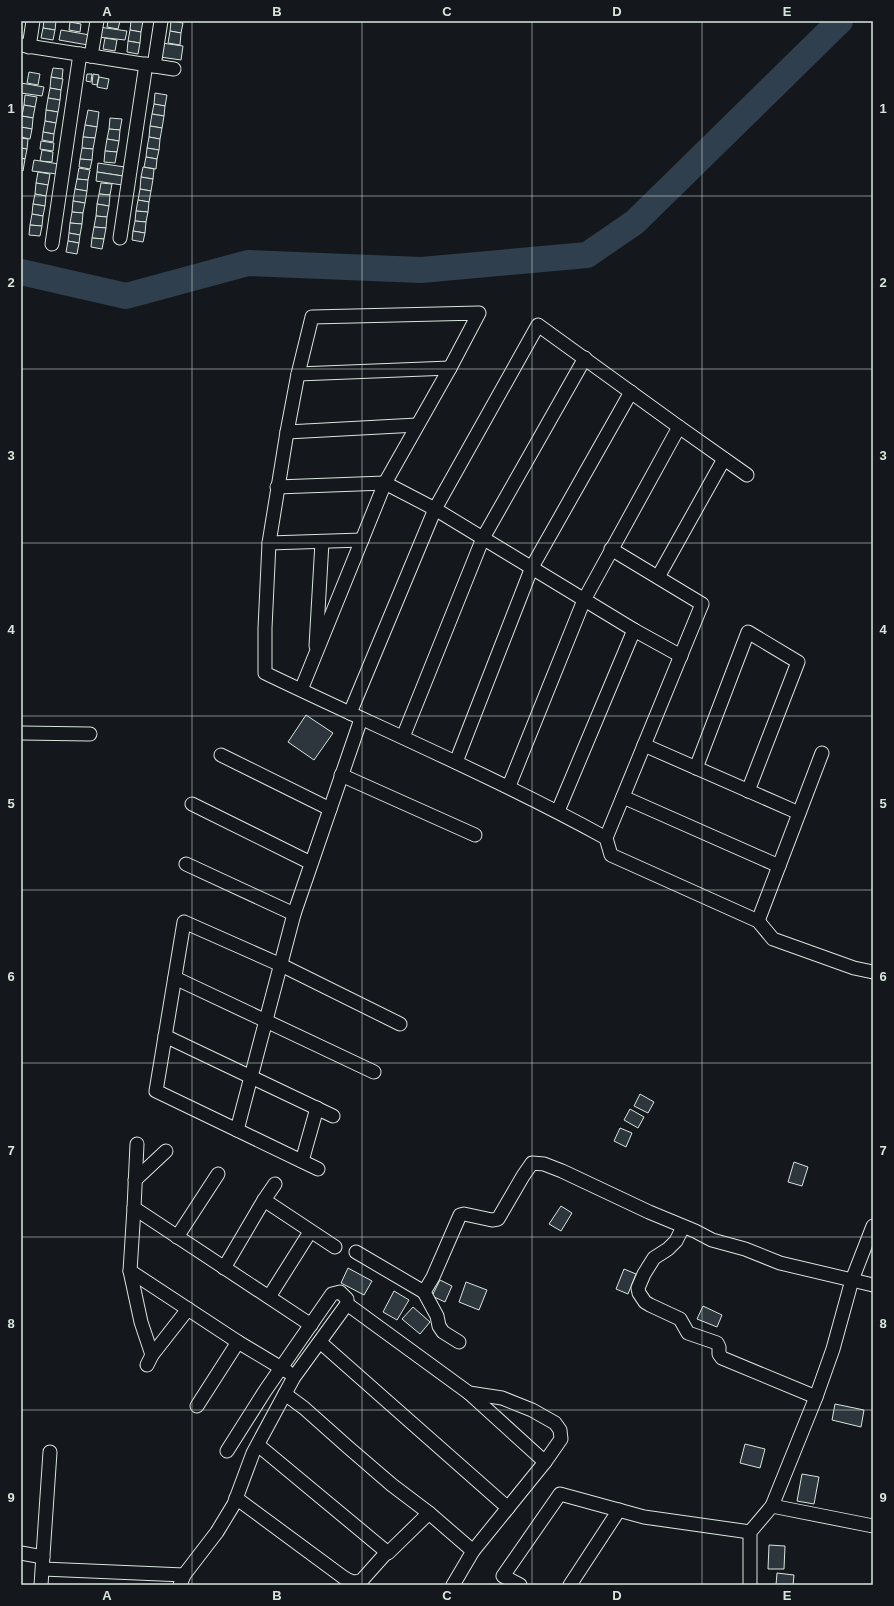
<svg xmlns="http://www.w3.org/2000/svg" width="894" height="1606" font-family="Arial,sans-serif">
  <rect width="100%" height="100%" fill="#14181c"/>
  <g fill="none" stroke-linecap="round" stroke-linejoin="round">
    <polyline stroke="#2f3f4d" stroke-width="26" points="21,272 126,296 248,263 421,270 587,255 635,222 840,21"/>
  </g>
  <g fill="#2c363c" stroke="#d8e6dc">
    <polygon points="44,21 56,21 55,30 43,28"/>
    <polygon points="108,21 120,21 118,29 107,27"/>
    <polygon points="131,21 143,21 141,32 130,30"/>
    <polygon points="171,21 183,23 181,33 170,31"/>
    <polygon points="70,22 81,24 80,32 69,30"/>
    <polygon points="99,27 127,31 125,40 98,37"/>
    <polygon points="43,28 55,30 53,40 41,38"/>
    <polygon points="61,30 90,35 88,45 59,40"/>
    <polygon points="130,30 141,32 140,43 128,41"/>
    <polygon points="170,31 181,33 180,45 168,43"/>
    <polygon points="105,38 117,40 115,51 103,49"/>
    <polygon points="128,41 140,43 138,54 127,52"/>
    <polygon points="162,43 183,46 181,60 160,57"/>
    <polygon points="53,68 63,69 62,79 51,77"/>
    <polygon points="29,72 40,74 38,85 27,83"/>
    <polygon points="87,74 92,74 91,82 86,81"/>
    <polygon points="93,74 99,75 97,85 92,84"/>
    <polygon points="51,77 63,79 61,90 50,88"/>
    <polygon points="99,77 109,79 107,89 97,87"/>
    <polygon points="21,83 44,87 42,96 21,93"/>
    <polygon points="50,88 61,90 60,100 48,98"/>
    <polygon points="155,93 167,95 165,106 154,104"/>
    <polygon points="25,95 37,97 35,107 24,105"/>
    <polygon points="48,98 60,100 58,112 46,110"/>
    <polygon points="154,104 165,106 164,116 152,114"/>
    <polygon points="24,105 35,107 33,118 22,116"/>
    <polygon points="46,110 58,112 56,123 45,121"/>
    <polygon points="88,110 99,112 97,127 85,125"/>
    <polygon points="152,114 164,116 162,128 150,126"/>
    <polygon points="22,116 33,118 32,129 21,127"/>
    <polygon points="110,118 122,119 120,130 109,129"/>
    <polygon points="45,121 56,123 54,134 43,132"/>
    <polygon points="85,125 97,127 95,138 83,137"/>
    <polygon points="150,126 162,128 160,139 149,137"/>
    <polygon points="21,127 32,129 30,139 21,137"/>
    <polygon points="109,129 120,130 119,141 107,139"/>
    <polygon points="43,132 54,134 53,142 42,140"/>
    <polygon points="83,137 95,138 93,149 82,148"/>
    <polygon points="149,137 160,139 159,150 147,148"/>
    <polygon points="21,138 28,139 27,149 21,148"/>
    <polygon points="107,139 119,141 117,152 105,151"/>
    <polygon points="41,141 54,143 53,151 40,149"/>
    <polygon points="21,148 27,149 25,159 21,158"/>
    <polygon points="82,148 93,149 92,160 80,159"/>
    <polygon points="147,148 159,150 157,159 146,157"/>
    <polygon points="42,150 53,152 52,162 40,161"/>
    <polygon points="105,151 117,152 115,163 104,162"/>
    <polygon points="146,157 157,159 156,169 144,167"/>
    <polygon points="21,158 25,159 23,171 21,170"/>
    <polygon points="80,159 92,160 90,169 79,167"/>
    <polygon points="34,160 59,164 57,174 32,171"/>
    <polygon points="98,163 125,167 123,176 97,172"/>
    <polygon points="143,167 154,169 153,179 141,177"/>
    <polygon points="79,168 90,170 88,180 77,179"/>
    <polygon points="38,172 50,174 48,185 36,183"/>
    <polygon points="97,172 123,176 122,185 96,181"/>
    <polygon points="141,177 153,179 151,191 140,189"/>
    <polygon points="77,179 88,180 87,191 75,189"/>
    <polygon points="36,183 48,185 46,196 35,194"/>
    <polygon points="101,183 112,184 110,195 99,194"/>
    <polygon points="75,189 87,191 85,203 73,201"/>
    <polygon points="140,189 151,191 149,202 138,200"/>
    <polygon points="35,194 46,196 45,206 33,204"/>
    <polygon points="99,194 110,195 109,206 97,204"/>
    <polygon points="138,200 149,202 148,212 136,211"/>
    <polygon points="73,201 85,203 83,213 72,212"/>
    <polygon points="33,204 45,206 43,216 32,214"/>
    <polygon points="97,204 109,206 107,217 96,216"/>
    <polygon points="136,211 148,212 146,222 135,221"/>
    <polygon points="72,212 83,213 82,224 70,223"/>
    <polygon points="32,214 43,216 42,226 30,225"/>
    <polygon points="96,216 107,217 106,228 94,227"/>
    <polygon points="135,221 146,222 145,233 133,231"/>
    <polygon points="70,223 82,224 80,235 69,233"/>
    <polygon points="30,225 42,226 40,236 29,235"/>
    <polygon points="94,227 106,228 104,239 92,238"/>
    <polygon points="133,231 145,233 143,242 132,240"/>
    <polygon points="69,233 80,235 79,243 68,241"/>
    <polygon points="92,238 104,239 102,249 91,247"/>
    <polygon points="68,241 79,243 77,254 66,252"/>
    <polygon points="306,715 333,733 314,760 288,742"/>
    <polygon points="640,1094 654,1102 648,1113 634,1106"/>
    <polygon points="630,1109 644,1117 638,1128 624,1120"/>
    <polygon points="620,1128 632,1133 626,1147 614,1141"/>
    <polygon points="794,1162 808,1167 802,1186 788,1182"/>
    <polygon points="561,1206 572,1213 561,1231 549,1224"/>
    <polygon points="348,1268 372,1281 364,1295 341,1283"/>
    <polygon points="624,1269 636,1274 628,1294 616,1289"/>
    <polygon points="440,1280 452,1286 445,1302 432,1296"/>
    <polygon points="466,1282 487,1290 479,1310 459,1302"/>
    <polygon points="394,1291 409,1300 397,1320 383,1312"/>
    <polygon points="703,1306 722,1315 717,1327 697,1319"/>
    <polygon points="413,1307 430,1322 420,1334 402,1319"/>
    <polygon points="835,1404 864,1410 861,1427 832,1420"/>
    <polygon points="745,1444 765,1449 760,1468 740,1463"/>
    <polygon points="802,1474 819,1477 814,1504 797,1501"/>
    <polygon points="769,1545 785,1546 784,1569 768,1569"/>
    <polygon points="777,1573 794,1575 793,1585 776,1585"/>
  </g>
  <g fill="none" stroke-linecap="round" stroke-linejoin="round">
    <defs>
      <g id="street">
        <polyline points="21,45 174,69"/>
        <polyline points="29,47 33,21"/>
        <polyline points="91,56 97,21"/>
        <polyline points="154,66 161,21"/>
        <polyline points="120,238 146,64"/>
        <polyline points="52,244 80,54"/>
        <polyline points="298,374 450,368"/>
        <polyline points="287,432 417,425"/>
        <polyline points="277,487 385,483 435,509 634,630 681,656"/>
        <polyline points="269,543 362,540"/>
        <polyline points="658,577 724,459"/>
        <polyline points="316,646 322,542"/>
        <path d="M301,690L385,483L450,368L479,313L312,317L298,374L287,432L269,543L265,628V673C379,728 495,777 606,838L611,855L758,921L773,939L854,968L873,972"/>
        <polyline points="350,713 435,509 538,325 679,427 747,475"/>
        <polyline points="21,733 90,734"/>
        <polyline points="403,737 483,538 585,358"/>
        <polyline points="644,745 799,813"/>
        <polyline points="221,755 330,809"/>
        <polyline points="456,762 532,567 631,392"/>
        <polyline points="696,768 748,632 798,662 748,791"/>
        <polyline points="341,775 475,835"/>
        <polyline points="509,786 584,600 679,427"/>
        <polyline points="623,797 779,866"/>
        <polyline points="192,804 311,863"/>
        <polyline points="558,811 634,630"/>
        <polyline points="606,838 702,604 611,549"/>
        <polyline points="186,864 294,914"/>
        <polyline points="758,921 822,753"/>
        <polyline points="175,978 374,1072"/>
        <polyline points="165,1036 333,1116"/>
        <polyline points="237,1130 294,914 361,719"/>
        <polyline points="137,1144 134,1208 311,1325"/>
        <polyline points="302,1161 317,1108"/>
        <polyline points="318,1169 156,1091 184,922 281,965 400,1024"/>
        <polyline points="135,1180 166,1151"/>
        <polyline points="264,1200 335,1247"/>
        <polyline points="134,1208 130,1271 141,1322 152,1355"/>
        <polyline points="683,1227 676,1241 668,1249 654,1258 644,1274 638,1288 639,1293 645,1302 650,1305 680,1319 688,1333 717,1343 719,1347 719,1354 722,1358 816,1397"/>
        <polyline points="177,1237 218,1174"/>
        <polyline points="356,1252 424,1292 433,1277 460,1215 464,1214 492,1220 498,1219 523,1176 532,1163 544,1164 562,1171 649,1212 695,1231 712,1240 745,1249 780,1263 873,1285"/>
        <polyline points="224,1268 264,1200 275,1184"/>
        <polyline points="130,1271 238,1342 288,1372"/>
        <polyline points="424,1292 437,1316 439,1326 443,1332 459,1342"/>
        <polyline points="269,1297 310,1232"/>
        <polyline points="347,1304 469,1393 545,1462"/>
        <polyline points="320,1342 508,1508"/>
        <polyline points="147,1365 152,1355 188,1309"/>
        <polyline points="469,1393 502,1398 532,1410 555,1423 560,1430 561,1439 545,1462 473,1551"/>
        <polyline points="285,1394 304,1408 349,1448 392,1485 429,1513 473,1551 453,1585"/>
        <polyline points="197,1406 238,1342"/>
        <polyline points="258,1445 388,1553 429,1513"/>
        <path d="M236,1498L343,1577C349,1581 355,1584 362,1580L387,1552"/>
        <polyline points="772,1506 873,1526"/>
        <polyline points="21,1553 43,1557"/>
        <polyline points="43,1569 184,1575"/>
        <polyline points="41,1585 50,1452"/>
        <polyline points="180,1585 184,1575 217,1532 234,1504 253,1453 294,1377 347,1304 347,1299 340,1292 332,1294 265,1391 227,1451"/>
        <polyline points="520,1585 503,1576 560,1494 644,1517 750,1532"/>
        <polyline points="570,1585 619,1510"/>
        <polyline points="750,1585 750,1532 772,1506 816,1397 833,1349 852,1280 873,1226"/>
      </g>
    </defs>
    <use href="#street" stroke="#d8e6dc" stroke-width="15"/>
    <use href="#street" stroke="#14181c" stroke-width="13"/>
  </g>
  <path fill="none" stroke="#d8e6dc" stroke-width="1" stroke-opacity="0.55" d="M192,21V1585M362,21V1585M532,21V1585M702,21V1585M21,196H873M21,369H873M21,543H873M21,716H873M21,890H873M21,1063H873M21,1237H873M21,1410H873"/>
  <rect width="894" height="1606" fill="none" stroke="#14181c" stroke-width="44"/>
  <rect x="22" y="22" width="850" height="1562" fill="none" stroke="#d8e6dc" stroke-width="1.5"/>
  <g font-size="13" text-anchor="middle" font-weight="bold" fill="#d8e6dc">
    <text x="107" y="16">A</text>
    <text x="277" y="16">B</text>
    <text x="447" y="16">C</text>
    <text x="617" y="16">D</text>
    <text x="787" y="16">E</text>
    <text x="11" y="113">1</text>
    <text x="883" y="113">1</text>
    <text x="11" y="287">2</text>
    <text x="883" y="287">2</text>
    <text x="11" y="460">3</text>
    <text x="883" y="460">3</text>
    <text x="11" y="634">4</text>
    <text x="883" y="634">4</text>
    <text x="11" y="808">5</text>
    <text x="883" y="808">5</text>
    <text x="11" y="981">6</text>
    <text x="883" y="981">6</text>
    <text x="11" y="1155">7</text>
    <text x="883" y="1155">7</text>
    <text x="11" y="1328">8</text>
    <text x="883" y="1328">8</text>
    <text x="11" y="1502">9</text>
    <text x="883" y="1502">9</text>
    <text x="107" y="1600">A</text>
    <text x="277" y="1600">B</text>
    <text x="447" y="1600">C</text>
    <text x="617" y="1600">D</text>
    <text x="787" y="1600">E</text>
  </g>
</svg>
